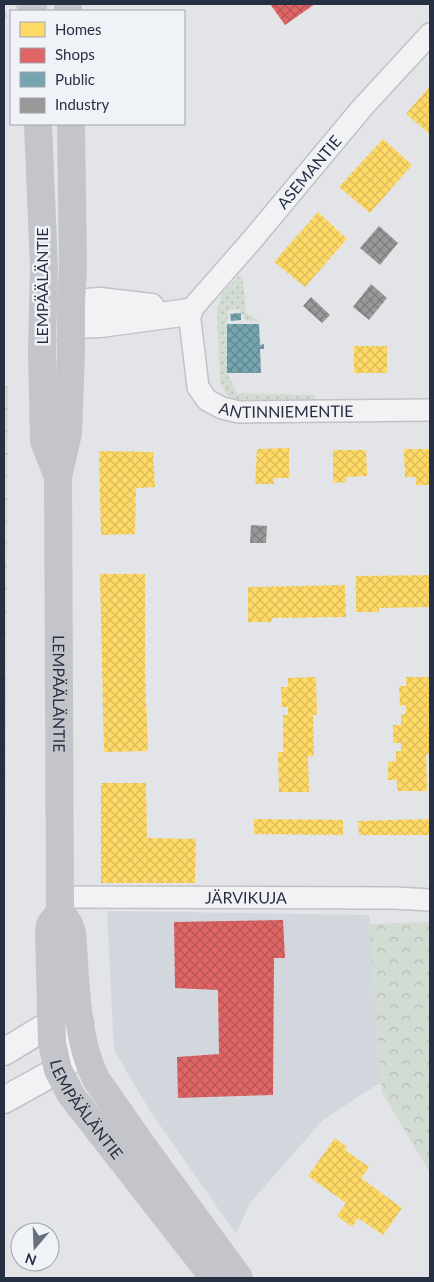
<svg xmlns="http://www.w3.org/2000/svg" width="434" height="1282" font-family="Lato,sans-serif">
  <defs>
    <pattern id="grass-dots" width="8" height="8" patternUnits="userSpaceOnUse" patternTransform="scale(1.25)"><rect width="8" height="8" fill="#d2dcd2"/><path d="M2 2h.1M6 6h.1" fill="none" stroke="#b4bdb6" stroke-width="1.8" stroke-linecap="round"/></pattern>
    <pattern id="park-crowns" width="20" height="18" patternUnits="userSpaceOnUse" patternTransform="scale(1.25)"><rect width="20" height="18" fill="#d2dcd2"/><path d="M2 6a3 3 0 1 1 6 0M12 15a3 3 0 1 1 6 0" fill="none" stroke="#b4bdb6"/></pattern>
    <pattern id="homes-cross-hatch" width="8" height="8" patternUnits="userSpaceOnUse" patternTransform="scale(1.25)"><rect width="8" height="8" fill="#ffd966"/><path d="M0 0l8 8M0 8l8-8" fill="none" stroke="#dbbb5a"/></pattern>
    <pattern id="shops-cross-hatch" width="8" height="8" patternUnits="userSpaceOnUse" patternTransform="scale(1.25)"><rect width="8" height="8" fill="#e06666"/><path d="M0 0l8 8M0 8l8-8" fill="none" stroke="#b65456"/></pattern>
    <pattern id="public-cross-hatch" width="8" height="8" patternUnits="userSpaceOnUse" patternTransform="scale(1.25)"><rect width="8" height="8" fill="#76a5af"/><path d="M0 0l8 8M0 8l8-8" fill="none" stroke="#618790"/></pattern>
    <pattern id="industry-cross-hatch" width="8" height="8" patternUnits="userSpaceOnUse" patternTransform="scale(1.25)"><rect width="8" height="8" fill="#999"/><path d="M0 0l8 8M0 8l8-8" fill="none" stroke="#7d7d7e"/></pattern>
  </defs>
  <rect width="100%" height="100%" fill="#e2e4e8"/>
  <polygon fill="#d2d7de" points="107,911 369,915 381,1082 323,1120 250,1203 236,1234 150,1111 114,1050"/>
  <polygon fill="url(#grass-dots)" points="239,276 243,280 246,313 261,322 245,320 239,309 228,311 227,324 227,373 237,393 315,395 314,400 234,400 228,396 220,383 217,311 221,295"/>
  <g fill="url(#park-crowns)">
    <polygon points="8,386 5,886 4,886 4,387"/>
    <polygon points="430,922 430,1173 382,1093 369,924"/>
  </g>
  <g fill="url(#homes-cross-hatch)">
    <polygon points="430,86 430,134 406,114"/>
    <polygon points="383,139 412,165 370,213 339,187"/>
    <polygon points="318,212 347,239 305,287 274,262"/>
    <rect x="354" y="346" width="33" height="27"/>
    <polygon points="289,448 289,478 274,478 274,484 255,484 257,449"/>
    <polygon points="404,449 430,449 430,485 416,485 416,477 405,477"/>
    <polygon points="333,450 366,450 367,476 346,477 346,482 333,483"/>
    <polygon points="99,451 153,452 155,487 136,488 135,534 101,535"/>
    <polygon points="100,574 145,574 145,673 148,751 104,752"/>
    <polygon points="430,575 430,607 379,608 379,612 356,612 356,576"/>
    <polygon points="345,585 346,617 272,618 271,622 248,622 248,587"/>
    <polygon points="316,677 317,715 313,715 314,756 308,756 309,792 279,792 278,752 283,752 283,715 288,715 288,707 282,707 281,687 288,687 288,678"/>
    <polygon points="406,677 430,677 430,754 426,754 427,791 397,791 397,780 388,780 388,762 396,761 396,751 401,751 401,743 393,743 393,725 401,725 401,714 406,714 406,705 400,706 399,686 406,686"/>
    <polygon points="101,783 146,783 147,838 196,839 195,883 101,883"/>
    <polygon points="254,819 343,820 343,835 254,834"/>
    <polygon points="430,819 430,835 359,835 358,821"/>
    <polygon points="335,1138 347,1147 345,1150 369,1167 361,1178 402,1208 383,1235 358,1218 352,1227 337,1216 346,1203 308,1176"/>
  </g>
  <g fill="url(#shops-cross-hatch)">
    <polygon points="270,4 315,4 285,25"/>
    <polygon points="283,920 285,958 274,958 273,1095 178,1098 177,1057 219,1054 218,990 175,988 174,922"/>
  </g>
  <g fill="url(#public-cross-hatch)">
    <polygon points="241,313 241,320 231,321 230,314"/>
    <polygon points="227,324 259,324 260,345 264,344 264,349 260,349 261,373 227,373"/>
  </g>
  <g fill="url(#industry-cross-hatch)">
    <polygon points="379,226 398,243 380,265 360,248"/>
    <polygon points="371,284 387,298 369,320 353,307"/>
    <polygon points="311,297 330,315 322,323 303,306"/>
    <polygon points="251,525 267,526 266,543 250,543"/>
  </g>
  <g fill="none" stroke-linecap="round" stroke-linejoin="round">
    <defs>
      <g id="minor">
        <path id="s1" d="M430,34L362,108L252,240L189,312L198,387L207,400L222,408L239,412L430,410"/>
        <path id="s2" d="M61,897L395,898L430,900"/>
      </g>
      <g id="tertiary">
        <polyline points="71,303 100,301 151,307"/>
        <polyline points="48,326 100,324 189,312"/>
        <polyline points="4,1052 50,1024 80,1023 76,1047 68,1062 58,1070 4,1100"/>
      </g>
    </defs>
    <use href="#minor" stroke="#c0c2c6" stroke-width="24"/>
    <use href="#tertiary" stroke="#c0c2c6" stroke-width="29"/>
    <use href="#minor" stroke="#f2f2f4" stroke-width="21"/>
    <use href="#tertiary" stroke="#f2f2f4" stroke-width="26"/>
    <g stroke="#c3c5ca" stroke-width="28">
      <polyline points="33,4 33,11"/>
      <polyline points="68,4 68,11"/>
      <polyline points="38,124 44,268 42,353 44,441 58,477"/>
      <path id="s3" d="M71,124L73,267L71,303V352L68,433L58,477L60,911L69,924L72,933C76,981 75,1036 96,1079L142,1145L239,1278"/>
      <path id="s4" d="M60,911L50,925L49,932L52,1043L58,1070L71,1095L214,1278"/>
    </g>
    <polyline stroke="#cacccf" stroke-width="4" stroke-dasharray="2.5 5" stroke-linecap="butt" points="4,16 22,4"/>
  </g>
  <g text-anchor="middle" stroke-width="5" stroke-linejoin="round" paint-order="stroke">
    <g font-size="16" fill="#273043" stroke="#eff2f7">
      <text transform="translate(309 172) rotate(-50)" y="6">ASEMANTIE</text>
      <text transform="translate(42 286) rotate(-90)" y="6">LEMPÄÄLÄNTIE</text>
      <text dy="6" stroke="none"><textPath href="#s1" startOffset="541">ANTINNIEMENTIE</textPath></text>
      <text dy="6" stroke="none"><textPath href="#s3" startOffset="571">LEMPÄÄLÄNTIE</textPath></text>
      <text dy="6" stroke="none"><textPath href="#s2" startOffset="185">JÄRVIKUJA</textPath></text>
      <text dy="6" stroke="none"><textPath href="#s4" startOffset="211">LEMPÄÄLÄNTIE</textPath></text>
    </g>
  </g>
  <rect width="434" height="1282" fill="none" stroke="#273043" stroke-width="10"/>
  <rect x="10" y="10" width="175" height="115" fill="#eff2f7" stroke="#9fa4af"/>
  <rect x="20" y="22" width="25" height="15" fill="#ffd966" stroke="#9fa4af"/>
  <text x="55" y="35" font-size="15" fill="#273043">Homes</text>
  <rect x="20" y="48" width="25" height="15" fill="#e06666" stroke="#9fa4af"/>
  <text x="55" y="60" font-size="15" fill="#273043">Shops</text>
  <rect x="20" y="72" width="25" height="15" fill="#76a5af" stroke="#9fa4af"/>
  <text x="55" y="85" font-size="15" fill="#273043">Public</text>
  <rect x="20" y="98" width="25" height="15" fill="#999999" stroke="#9fa4af"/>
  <text x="55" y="110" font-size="15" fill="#273043">Industry</text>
  <g transform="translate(35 1247) rotate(199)"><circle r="24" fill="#eff2f7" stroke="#9fa4af"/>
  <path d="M0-4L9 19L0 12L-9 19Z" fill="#686f7d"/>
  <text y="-8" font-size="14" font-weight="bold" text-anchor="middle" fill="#273043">N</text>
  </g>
</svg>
